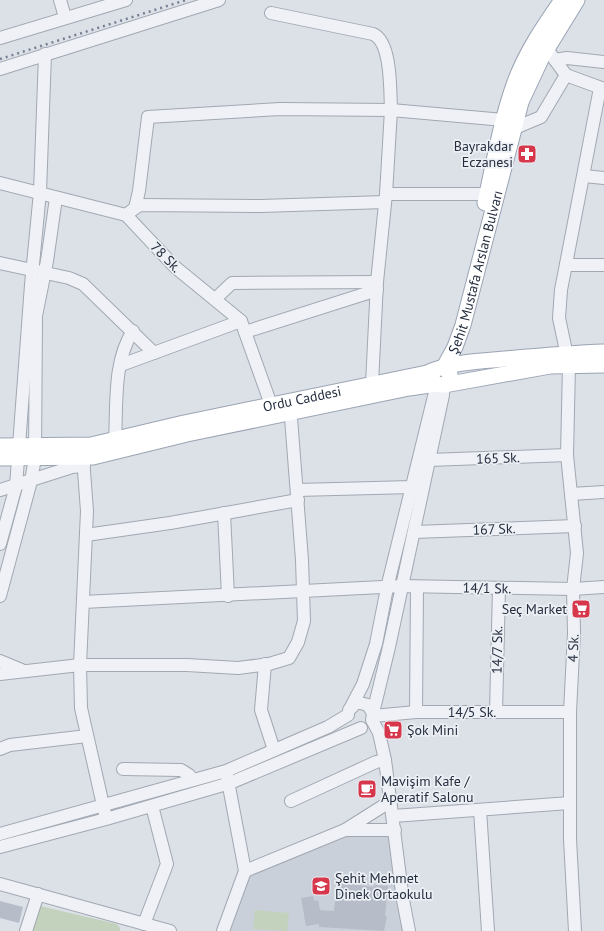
<svg xmlns="http://www.w3.org/2000/svg" width="604" height="931" font-family="'PT Sans',sans-serif">
  <rect width="100%" height="100%" fill="#dce1e8"/>
  <polygon fill="#cad0da" points="345,830 395,830 409,931 223,931 245,871"/>
  <g fill="#c2d2bd">
    <polygon points="40,906 117,924 120,928 120,931 33,931"/>
    <polygon points="255,910 289,913 287,931 253,929"/>
  </g>
  <g fill="#b6bcc8">
    <polygon points="337,882 374,887 374,885 388,886 385,916 387,916 384,931 319,927 319,924 306,926 301,898 313,896 314,901 318,900 320,910 334,911"/>
    <polygon points="0,901 23,907 19,923 0,918"/>
  </g>
  <g fill="none" stroke-linecap="round" stroke-linejoin="round">
    <defs>
      <g id="minor">
        <polyline points="60,0 65,17"/>
        <polyline points="0,38 126,0"/>
        <polyline points="547,49 566,75 604,89"/>
        <polyline points="555,60 567,58 604,62"/>
        <polyline points="0,69 219,0"/>
        <polyline points="515,128 541,117 566,75"/>
        <polyline points="584,176 604,178"/>
        <polyline points="0,183 126,215 175,267 241,321 274,413"/>
        <polyline points="386,194 487,194"/>
        <polyline points="135,208 140,205 261,206 385,202"/>
        <path d="M126,215L135,208L139,191L148,117L280,109L391,110C390,92 392,42 373,34L271,13"/>
        <polyline points="0,263 69,278 83,284 154,353"/>
        <polyline points="566,265 604,265"/>
        <polyline points="215,299 232,283 377,282"/>
        <polyline points="245,332 377,290"/>
        <polyline points="121,365 241,321"/>
        <polyline points="372,384 377,282 386,194 391,110 504,120"/>
        <path d="M115,440C117,405 113,361 133,331"/>
        <polyline points="83,458 87,511 80,665 81,708 105,814"/>
        <polyline points="429,460 567,455"/>
        <polyline points="0,490 72,467 84,466"/>
        <polyline points="297,490 412,487"/>
        <polyline points="571,494 604,492"/>
        <polyline points="224,513 228,596"/>
        <polyline points="414,532 575,526"/>
        <polyline points="86,535 170,523 298,500"/>
        <polyline points="0,544 16,486 31,285 40,192 45,54"/>
        <polyline points="0,596 31,481 35,458 36,316 47,261 56,198"/>
        <polyline points="83,602 402,586 573,589 604,587"/>
        <polyline points="0,661 24,671"/>
        <polyline points="265,664 261,710 274,750"/>
        <polyline points="0,674 80,665 187,665 238,668 269,664 289,658 298,642 304,621 302,560 290,405"/>
        <polyline points="350,709 363,684 376,644 387,588 437,384"/>
        <polyline points="349,710 356,703 360,703 368,705 373,713 372,720 379,733 385,760 403,900 409,931"/>
        <polyline points="416,712 417,587"/>
        <polyline points="496,712 499,588"/>
        <polyline points="373,713 389,647 443,395 444,385"/>
        <polyline points="373,716 416,712 570,712"/>
        <polyline points="0,749 10,745 87,736"/>
        <polyline points="123,769 181,770 189,775 193,780"/>
        <polyline points="291,801 376,762 385,760"/>
        <polyline points="480,810 488,931"/>
        <polyline points="393,816 570,803"/>
        <polyline points="345,830 391,801"/>
        <polyline points="0,834 226,771 328,727 348,715"/>
        <polyline points="0,847 106,819 230,783 361,728"/>
        <polyline points="245,871 345,830 395,830"/>
        <polyline points="0,884 170,931"/>
        <polyline points="144,924 167,864 152,806"/>
        <polyline points="26,931 38,894"/>
        <polyline points="223,931 245,871 227,776"/>
        <polyline points="575,931 570,839 570,712 574,633 573,589 577,553 567,455 569,365 559,318 561,290 600,88"/>
      </g>
      <g id="major">
        <path d="M485,203C494,163 501,120 515,82C526,52 544,26 562,0"/>
        <path id="s1" d="M432,378C436,386 444,387 450,380V374L444,367L455,347L463,325L521,102L542,57L577,0"/>
        <polyline points="444,385 550,366 604,365"/>
        <path id="s2" d="M0,446L91,445L184,423L427,373C450,362 480,361 505,359C538,356 571,353 604,352"/>
        <polyline points="0,458 93,457 187,434 409,388 437,384"/>
      </g>
    </defs>
    <use href="#minor" stroke="#a1a8b2" stroke-width="14"/>
    <use href="#major" stroke="#9ba4b4" stroke-width="17"/>
    <use href="#minor" stroke="#eff1f6" stroke-width="12"/>
    <use href="#major" stroke="#fff" stroke-width="15"/>
    <polyline stroke="#757f92" stroke-width="2.5" stroke-dasharray="2 4" stroke-linecap="butt" points="0,59 186,0"/>
  </g>
  <defs>
    <symbol id="pharmacy-square" viewBox="-11 -11 22 22"><rect x="-9" y="-9" width="18" height="18" rx="4" fill="#d7374b" stroke="#ecf0f5"/><path d="M-2-6h4v4h4v4h-4v4h-4v-4h-4v-4h4Z" fill="#fff"/></symbol>
    <symbol id="supermarket-square" viewBox="-11 -11 22 22"><rect x="-9" y="-9" width="18" height="18" rx="4" fill="#d7374b" stroke="#ecf0f5"/><path d="M-6-5.5h2.5l.6 2H6L4.5 2H-2.5L-4.4-4H-6ZM-1.5 3.2a1.3 1.3 0 1 0 .1 0ZM3 3.2a1.3 1.3 0 1 0 .1 0Z" fill="#fff"/></symbol>
    <symbol id="cafe-square" viewBox="-11 -11 22 22"><rect x="-9" y="-9" width="18" height="18" rx="4" fill="#d7374b" stroke="#ecf0f5"/><path d="M-5.5-4.5H6V0H3Q3 3.5 0 3.5H-2.5Q-5.5 3.5-5.5 0ZM3-3.2v2h1.7v-2ZM-6 4.5H4V6H-6Z" fill="#fff"/></symbol>
    <symbol id="school-square" viewBox="-11 -11 22 22"><rect x="-9" y="-9" width="18" height="18" rx="4" fill="#d7374b" stroke="#ecf0f5"/><path d="M0-5L7-2L0 1L-7-2ZM-4 1L0 2.5L4 1V4Q0 6-4 4Z" fill="#fff"/></symbol>
  </defs>
  <g fill-rule="evenodd">
    <use href="#pharmacy-square" x="516" y="143" width="22" height="22"/>
    <use href="#supermarket-square" x="570" y="598" width="22" height="22"/>
    <use href="#supermarket-square" x="382" y="719" width="22" height="22"/>
    <use href="#cafe-square" x="356" y="778" width="22" height="22"/>
    <use href="#school-square" x="310" y="875" width="22" height="22"/>
  </g>
  <g text-anchor="middle" stroke-width="3.5" stroke-linejoin="round" paint-order="stroke">
    <g font-size="14" fill="#252e3f" stroke="#ecf0f5" text-anchor="start">
      <text x="513" y="151" text-anchor="end">Bayrakdar<tspan x="513" dy="16">Eczanesi</tspan></text>
      <text x="567" y="614" text-anchor="end">Seç Market</text>
      <text x="407" y="735">Şok Mini</text>
      <text x="381" y="786">Mavişim Kafe /<tspan x="381" dy="16">Aperatif Salonu</tspan></text>
      <text x="335" y="883">Şehit Mehmet<tspan x="335" dy="16">Dinek Ortaokulu</tspan></text>
    </g>
    <g font-size="14" fill="#252e3f" stroke="#ecf0f5">
      <text transform="translate(166 257) rotate(45)" y="5">78 Sk.</text>
      <text dy="5" stroke="none"><textPath href="#s1" startOffset="138">Şehit Mustafa Arslan Bulvarı</textPath></text>
      <text dy="5" stroke="none"><textPath href="#s2" startOffset="307">Ordu Caddesi</textPath></text>
      <text transform="translate(498 458) rotate(-2)" y="5">165 Sk.</text>
      <text transform="translate(494 529) rotate(-2)" y="5">167 Sk.</text>
      <text transform="translate(487 588) rotate(1)" y="5">14/1 Sk.</text>
      <text transform="translate(573 648) rotate(-88)" y="5">4 Sk.</text>
      <text transform="translate(497 650) rotate(-89)" y="5">14/7 Sk.</text>
      <text x="472" y="717">14/5 Sk.</text>
    </g>
  </g>
</svg>
